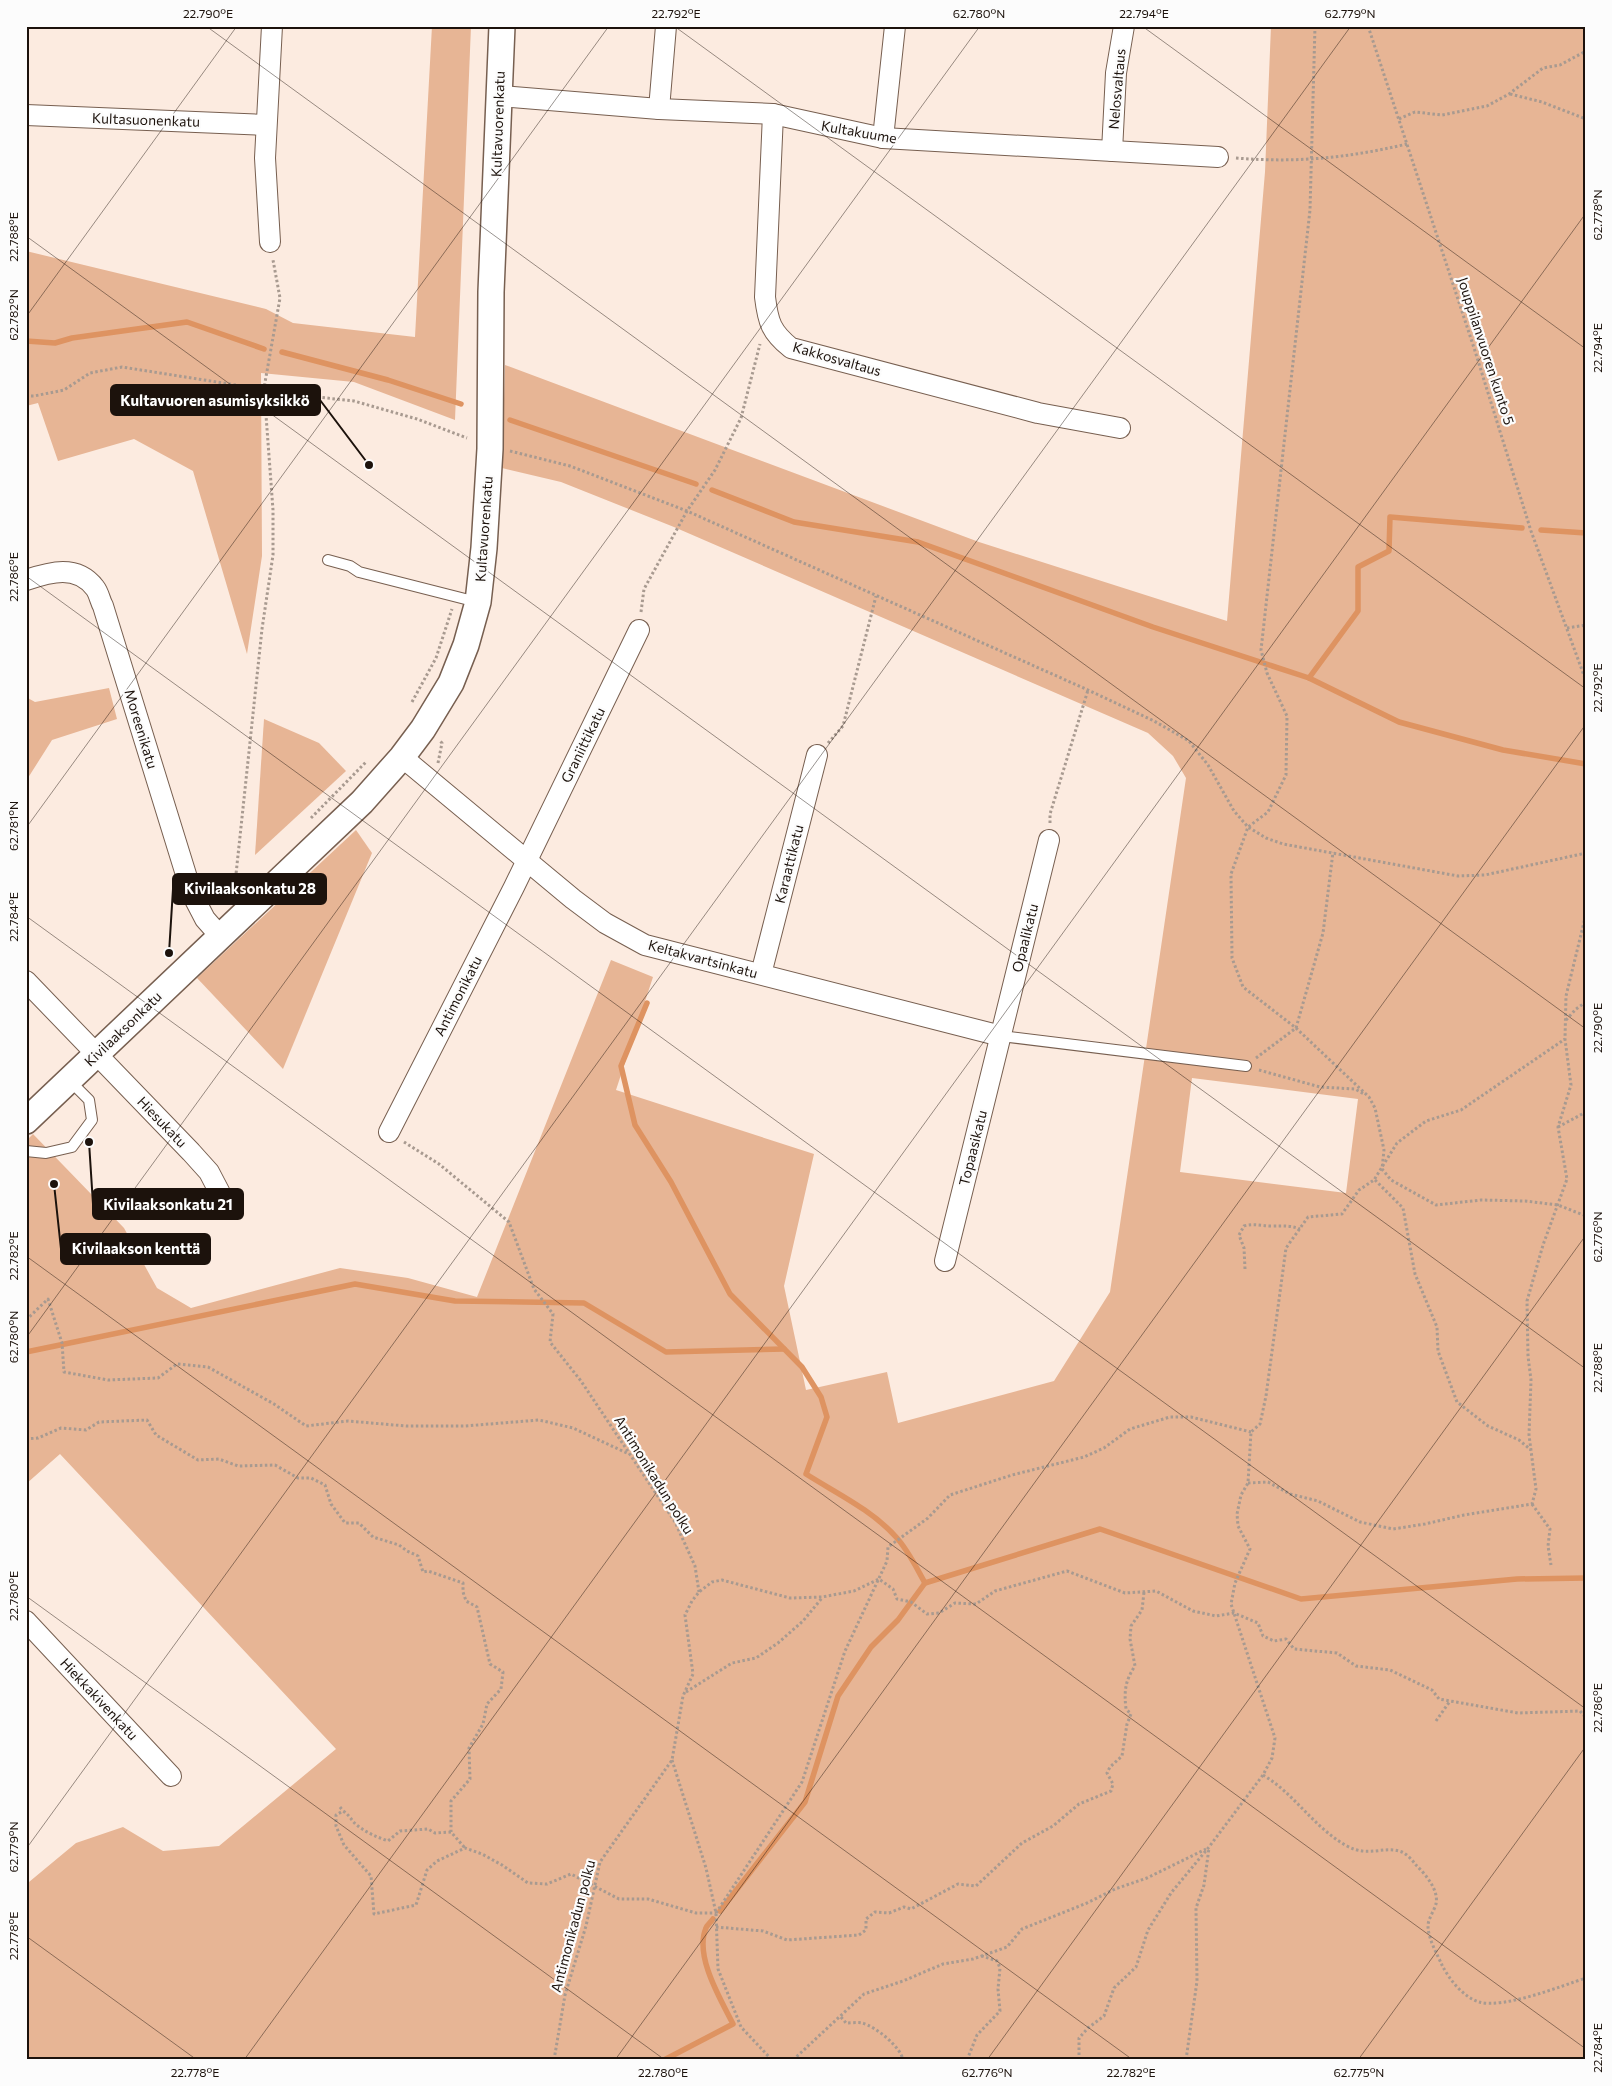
<svg xmlns="http://www.w3.org/2000/svg" width="1612" height="2086" font-family="Commissioner,sans-serif">
  <rect width="100%" height="100%" fill="#fcebe0"/>
  <g fill="#e7b595" fill-rule="evenodd">
    <polygon points="432,26 471,26 455,420 354,382 261,373 262,556 247,654 193,471 134,439 58,461 38,403 26,406 26,251 266,309 293,323 415,337"/>
    <path d="M1271,26H1586V2060H26V1897L29,1882L76,1843L123,1827L163,1851L219,1846L336,1749L60,1454L26,1484V1141L33,1134L124,1228L157,1288L191,1308L340,1268L408,1278L477,1297L611,960L653,977L616,1090L814,1154L784,1286L806,1390L887,1372L898,1423L1054,1381L1110,1292L1186,778L1173,756L1148,733L674,527L561,482L502,468L505,365L979,542L1227,621L1265,172ZM1192,1078L1358,1099L1346,1193L1180,1172Z"/>
    <polygon points="109,688 117,719 52,740 26,781 26,697 35,702"/>
    <polygon points="264,719 319,743 346,771 255,855"/>
    <polygon points="356,830 372,853 283,1069 197,978"/>
  </g>
  <g fill="none" stroke-linecap="round" stroke-linejoin="round">
    <g stroke="#de9361" stroke-width="5.5">
      <polyline points="26,341 55,343 72,338 187,322 264,349"/>
      <polyline points="282,352 388,380 461,404"/>
      <polyline points="510,420 696,484"/>
      <polyline points="712,490 794,522 918,542 1153,627 1309,678 1399,722 1503,750 1586,764"/>
      <polyline points="1541,530 1586,533"/>
      <polyline points="1309,678 1358,611 1358,567 1389,551 1390,517 1522,528"/>
      <path d="M647,1003L621,1066L635,1125L671,1182L730,1294L802,1367L821,1397L827,1417L806,1474C836,1493 872,1510 896,1537C908,1550 916,1567 925,1583"/>
      <polyline points="26,1352 355,1284 455,1301 584,1303 666,1352 784,1349"/>
      <polyline points="720,1911 805,1802 838,1696 871,1647 898,1620 925,1583 1100,1529 1301,1599 1517,1579 1586,1578"/>
      <path d="M664,2060L733,2024C721,2000 694,1956 706,1928C707,1925 711,1922 713,1919"/>
    </g>
    <defs>
      <g id="service">
        <polyline points="328,560 350,566 359,572 477,602"/>
        <polyline points="1001,1036 1246,1066"/>
        <polyline points="26,1151 46,1153 72,1147 92,1120 89,1100 69,1080"/>
      </g>
      <g id="minor">
        <polyline points="500,96 659,109 773,114 883,138 1218,157"/>
        <polyline points="659,109 666,26"/>
        <path d="M773,114L765,297C768,322 771,332 791,348L1038,413L1120,428"/>
        <polyline points="26,115 266,125"/>
        <polyline points="883,138 895,26"/>
        <polyline points="1112,151 1116,73 1124,26"/>
        <polyline points="270,242 265,158 272,26"/>
        <path d="M26,580C50,572 77,564 95,588C99,593 100,601 103,606L192,894L205,919L220,936"/>
        <polyline points="402,757 573,899 605,923 645,945 1001,1036"/>
        <polyline points="761,974 817,755"/>
        <polyline points="26,981 191,1152 209,1172 221,1195"/>
        <polyline points="389,1132 514,887 639,630"/>
        <polyline points="945,1261 1049,840"/>
        <polyline points="26,1621 171,1776"/>
      </g>
      <polyline id="tertiary" points="26,1121 362,802 402,757 423,729 451,683 466,645 478,602 484,548 490,449 491,292 502,26"/>
    </defs>
    <use href="#service" stroke="#775f50" stroke-width="12"/>
    <use href="#minor" stroke="#775f50" stroke-width="22"/>
    <use href="#tertiary" stroke="#775f50" stroke-width="28"/>
    <g stroke="#a89a90" stroke-width="3" stroke-dasharray="2.5 2.5" stroke-linecap="butt">
      <polyline points="1315,26 1310,210 1261,650 1267,673 1287,716 1286,775 1268,812 1248,827 1231,874 1232,958 1243,987 1296,1028 1369,1097 1375,1108 1384,1150 1382,1169 1391,1180 1436,1205 1481,1200 1525,1201 1558,1205 1586,1216"/>
      <polyline points="1368,26 1475,351 1531,531 1586,681"/>
      <polyline points="1510,94 1542,102 1586,119"/>
      <polyline points="1399,119 1415,112 1442,115 1487,106 1509,94 1543,68 1560,65 1586,51"/>
      <path d="M1236,158C1297,163 1347,158 1407,144"/>
      <polyline points="26,396 34,396 64,390 90,373 122,367 299,395 354,401 417,419 467,438"/>
      <polyline points="510,451 570,466 687,511 1088,690 1154,721 1189,741 1208,765 1234,811 1248,827 1266,838 1283,844 1458,876 1485,875 1586,853"/>
      <polyline points="641,612 644,589 687,511 715,470 741,418 760,344"/>
      <polyline points="1567,628 1586,625"/>
      <polyline points="412,702 436,658 452,609"/>
      <polyline points="828,743 843,726 876,596"/>
      <polyline points="438,763 442,743 440,741"/>
      <polyline points="311,818 366,762"/>
      <polyline points="1050,823 1050,814 1088,690"/>
      <polyline points="234,893 262,629 273,555 273,510 264,388 280,298 273,260"/>
      <polyline points="1566,1020 1576,1009 1586,1002"/>
      <polyline points="1256,1058 1296,1028 1323,933 1333,852"/>
      <polyline points="1259,1070 1320,1087 1355,1089 1364,1094"/>
      <polyline points="1558,1127 1586,1112"/>
      <polyline points="404,1142 439,1164 509,1222 534,1289 553,1314 550,1342 581,1381 675,1522 695,1566 699,1592"/>
      <polyline points="1375,1180 1403,1208 1415,1274 1437,1327 1438,1351 1457,1402 1488,1426 1519,1440 1531,1450"/>
      <path d="M1245,1269L1244,1248L1239,1235L1244,1226C1254,1223 1261,1226 1272,1226C1283,1226 1289,1225 1300,1229"/>
      <polyline points="26,1320 48,1299 62,1343 64,1372 108,1380 158,1378 177,1364 208,1367 274,1404 306,1426 348,1421 406,1426 465,1426 539,1420 573,1428 629,1454"/>
      <polyline points="26,1439 38,1438 61,1428 86,1430 99,1422 147,1420 156,1435 198,1460 219,1459 238,1466 275,1465 298,1478 311,1478 325,1485 331,1504 345,1523 359,1523 373,1537 399,1545 407,1551 418,1556 423,1572 428,1571 463,1583 463,1592 466,1601 477,1607 490,1664 503,1672 501,1689 487,1704 483,1724 469,1748 470,1779 451,1801 451,1832 465,1848"/>
      <polyline points="1248,1483 1268,1482 1290,1494 1318,1501 1360,1522 1393,1529 1425,1524 1464,1515 1532,1504 1536,1489 1529,1435 1531,1380 1528,1356 1527,1301 1543,1245 1567,1179 1558,1127 1571,1085 1565,1039 1566,996 1586,914"/>
      <polyline points="1532,1504 1550,1529 1548,1546 1551,1565"/>
      <polyline points="686,1692 732,1663 756,1658 778,1643 803,1621 822,1598"/>
      <polyline points="1436,1721 1450,1701"/>
      <polyline points="672,1760 706,1868 716,1913 718,1969 741,2027 772,2060"/>
      <path d="M1263,1775C1295,1794 1314,1828 1347,1846C1369,1858 1384,1845 1402,1852C1407,1854 1413,1861 1416,1865C1426,1875 1439,1890 1436,1904C1434,1911 1428,1919 1428,1926C1428,1938 1437,1954 1442,1965C1449,1979 1463,1997 1479,2002C1504,2009 1561,1986 1586,1978"/>
      <polyline points="340,1807 343,1811"/>
      <path d="M451,1832L435,1833L428,1829L400,1831L388,1841C377,1837 367,1833 358,1826C352,1822 350,1815 343,1811L336,1815V1826L344,1845L371,1876L374,1914L416,1905L427,1870L437,1861L465,1848L482,1854L502,1865L528,1883L547,1884L571,1874L619,1899H648L696,1913H716"/>
      <polyline points="716,1913 802,1782 845,1651 887,1561 888,1547 928,1518 950,1495 1012,1475 1084,1457 1104,1448 1130,1429 1170,1417 1191,1417 1251,1432"/>
      <path d="M716,1927L763,1931L787,1940L859,1935L866,1930V1919L875,1912L889,1913L904,1907L911,1909L958,1884L976,1886L1022,1843L1053,1826L1079,1804L1111,1791L1113,1784L1107,1773L1110,1767L1122,1756L1127,1724L1131,1714L1126,1709C1124,1691 1125,1681 1135,1666L1130,1639L1131,1626L1142,1610L1144,1592"/>
      <path d="M841,2017L846,2023C851,2023 857,2022 862,2023C875,2026 901,2047 903,2060"/>
      <polyline points="554,2060 565,1995 586,1926 600,1862 672,1760 683,1696 693,1674 685,1615 692,1601 699,1592 712,1582 722,1580 790,1598 822,1597 854,1591 879,1579 893,1589 897,1599 911,1602 927,1614 939,1613 955,1603 976,1604 995,1591 1067,1571 1125,1593 1156,1591 1193,1611 1216,1616 1234,1613 1258,1623 1263,1636 1274,1641 1286,1639 1294,1649 1337,1653 1356,1666 1390,1670 1432,1690 1439,1699 1518,1713 1580,1711 1586,1718"/>
      <polyline points="793,2060 864,1994 903,1981 943,1964 973,1959 1007,1947 1022,1929 1087,1903 1115,1889 1147,1878 1206,1849"/>
      <polyline points="967,2060 977,2035 1000,2011 998,1989 1000,1968 997,1961 982,1956"/>
      <polyline points="1079,2060 1079,2038 1088,2028 1104,2016 1114,1988 1136,1967 1148,1930 1171,1893 1209,1847 1263,1775 1272,1758 1275,1738 1231,1604 1235,1583 1250,1549 1238,1526 1237,1514 1241,1495 1248,1483 1251,1432 1260,1424 1266,1396 1286,1248 1308,1217 1342,1214 1359,1190 1374,1180 1397,1143 1426,1121 1461,1110 1565,1039"/>
      <polyline points="1186,2060 1197,1981 1196,1908 1204,1885 1209,1848"/>
    </g>
    <use href="#service" stroke="#fff" stroke-width="10"/>
    <use href="#minor" stroke="#fff" stroke-width="20"/>
    <use href="#tertiary" stroke="#fff" stroke-width="25"/>
  </g>
  <path fill="none" stroke="#1c120c" stroke-width="1" stroke-opacity="0.45" d="M206,26L1586,1029M674,26L1586,689M1142,26L1586,349M26,236L1586,1369M26,317L237,26M26,576L1586,1709M26,828L609,26M26,916L1586,2049M26,1256L1133,2060M26,1338L980,26M26,1596L665,2060M26,1849L1351,26M26,1936L197,2060M244,2060L1586,213M615,2060L1586,724M987,2060L1586,1235M1358,2060L1586,1746"/>
  <g text-anchor="middle" stroke-width="4.5" stroke-linejoin="round" paint-order="stroke">
    <g font-size="14" fill="#1c120c" stroke="#fcfcfc">
      <text transform="translate(1117 89) rotate(-85)" y="5">Nelosvaltaus</text>
      <text transform="translate(146 120) rotate(2)" y="5">Kultasuonenkatu</text>
      <text transform="translate(498 124) rotate(-88)" y="5">Kultavuorenkatu</text>
      <text transform="translate(859 132) rotate(10)" y="5">Kultakuume</text>
      <text transform="translate(1486 351) rotate(72)" y="5">Jouppilanvuoren kunto 5</text>
      <text transform="translate(837 359) rotate(16)" y="5">Kakkosvaltaus</text>
      <text transform="translate(484 529) rotate(-86)" y="5">Kultavuorenkatu</text>
      <text transform="translate(141 729) rotate(73)" y="5">Moreenikatu</text>
      <text transform="translate(583 745) rotate(-64)" y="5">Graniittikatu</text>
      <text transform="translate(789 864) rotate(-76)" y="5">Karaattikatu</text>
      <text transform="translate(1025 938) rotate(-76)" y="5">Opaalikatu</text>
      <text transform="translate(703 959) rotate(15)" y="5">Keltakvartsinkatu</text>
      <text transform="translate(458 996) rotate(-63)" y="5">Antimonikatu</text>
      <text transform="translate(123 1029) rotate(-44)" y="5">Kivilaaksonkatu</text>
      <text transform="translate(162 1122) rotate(46)" y="5">Hiesukatu</text>
      <text transform="translate(973 1148) rotate(-76)" y="5">Topaasikatu</text>
      <text transform="translate(654 1475) rotate(58)" y="5">Antimonikadun polku</text>
      <text transform="translate(99 1699) rotate(47)" y="5">Hiekkakivenkatu</text>
      <text transform="translate(573 1926) rotate(-75)" y="5">Antimonikadun polku</text>
    </g>
  </g>
  <path fill="none" stroke="#1c120c" stroke-width="2" d="M369 465L320 400M169 953L173 889M89 1142L93 1204M54 1184L61 1249"/>
  <g fill="#1c120c" stroke="#fcfcfc" stroke-width="2">
    <circle cx="369" cy="465" r="5"/>
    <circle cx="169" cy="953" r="5"/>
    <circle cx="89" cy="1142" r="5"/>
    <circle cx="54" cy="1184" r="5"/>
  </g>
  <g fill="#1c120c" stroke="#1c120c" stroke-width="2">
    <rect x="111" y="385" width="209" height="30" rx="5"/>
    <rect x="173" y="874" width="153" height="30" rx="5"/>
    <rect x="93" y="1189" width="150" height="30" rx="5"/>
    <rect x="61" y="1234" width="149" height="30" rx="5"/>
  </g>
  <g font-size="15" text-anchor="middle" font-weight="bold" fill="#fff">
    <text x="215" y="406">Kultavuoren asumisyksikkö</text>
    <text x="250" y="894">Kivilaaksonkatu 28</text>
    <text x="168" y="1210">Kivilaaksonkatu 21</text>
    <text x="136" y="1254">Kivilaakson kenttä</text>
  </g>
  <rect width="1612" height="2086" fill="none" stroke="#fcfcfc" stroke-width="55"/>
  <rect x="28" y="28" width="1556" height="2030" fill="none" stroke="#1c120c" stroke-width="2"/>
  <g font-size="12" text-anchor="middle" fill="#1c120c">
    <text x="208" y="18">22.790°E</text>
    <text x="676" y="18">22.792°E</text>
    <text x="979" y="18">62.780°N</text>
    <text x="1144" y="18">22.794°E</text>
    <text x="1350" y="18">62.779°N</text>
    <text transform="translate(1598 215) rotate(-90)" y="4">62.778°N</text>
    <text transform="translate(14 237) rotate(-90)" y="4">22.788°E</text>
    <text transform="translate(14 315) rotate(-90)" y="4">62.782°N</text>
    <text transform="translate(1598 348) rotate(-90)" y="4">22.794°E</text>
    <text transform="translate(14 577) rotate(-90)" y="4">22.786°E</text>
    <text transform="translate(1598 688) rotate(-90)" y="4">22.792°E</text>
    <text transform="translate(14 826) rotate(-90)" y="4">62.781°N</text>
    <text transform="translate(14 917) rotate(-90)" y="4">22.784°E</text>
    <text transform="translate(1598 1028) rotate(-90)" y="4">22.790°E</text>
    <text transform="translate(1598 1237) rotate(-90)" y="4">62.776°N</text>
    <text transform="translate(14 1256) rotate(-90)" y="4">22.782°E</text>
    <text transform="translate(14 1337) rotate(-90)" y="4">62.780°N</text>
    <text transform="translate(1598 1368) rotate(-90)" y="4">22.788°E</text>
    <text transform="translate(14 1596) rotate(-90)" y="4">22.780°E</text>
    <text transform="translate(1598 1708) rotate(-90)" y="4">22.786°E</text>
    <text transform="translate(14 1847) rotate(-90)" y="4">62.779°N</text>
    <text transform="translate(14 1936) rotate(-90)" y="4">22.778°E</text>
    <text transform="translate(1598 2048) rotate(-90)" y="4">22.784°E</text>
    <text x="195" y="2077">22.778°E</text>
    <text x="663" y="2077">22.780°E</text>
    <text x="987" y="2077">62.776°N</text>
    <text x="1131" y="2077">22.782°E</text>
    <text x="1359" y="2077">62.775°N</text>
  </g>
</svg>
